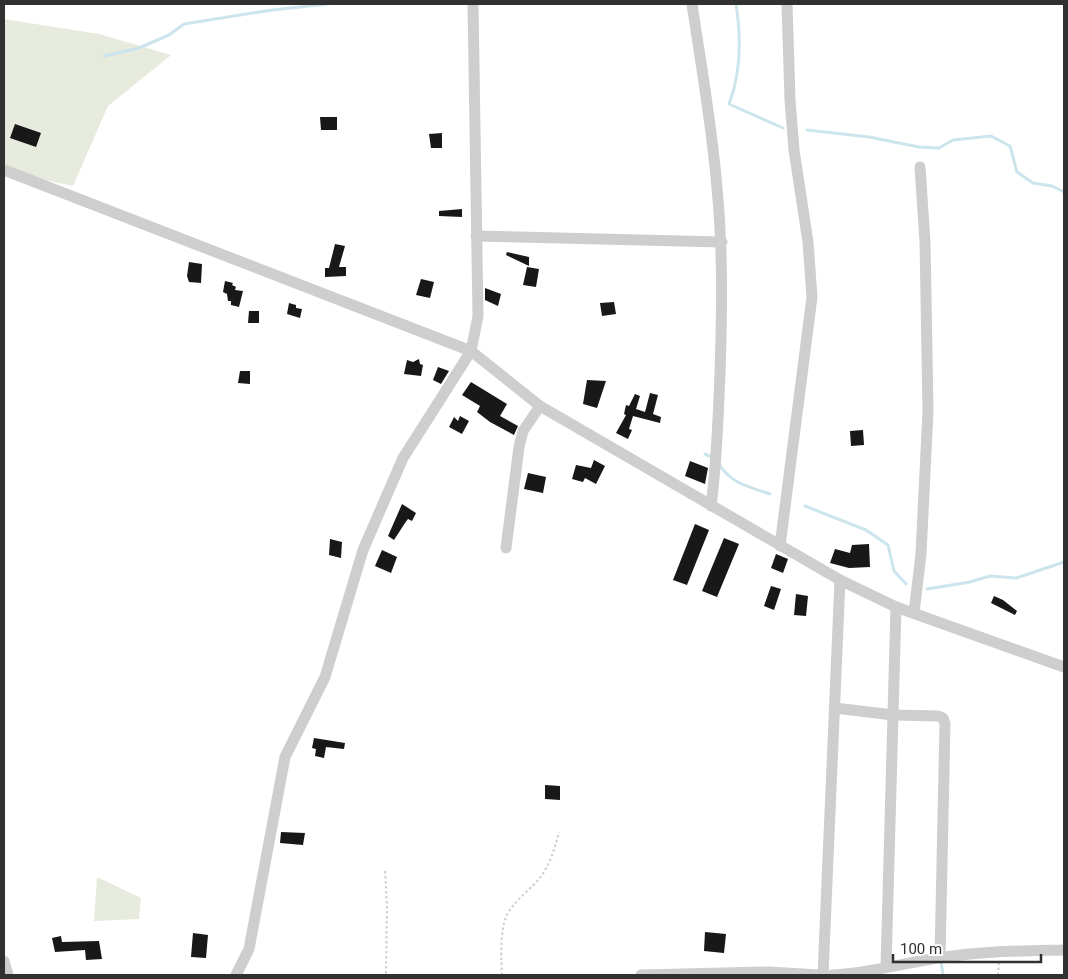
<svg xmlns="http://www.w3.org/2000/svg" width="1068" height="979" font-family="Roboto,sans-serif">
  <rect width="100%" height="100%" fill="#fff"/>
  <g fill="#e6ebdd">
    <polygon points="4,19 99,34 171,55 108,106 73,186 4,171"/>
    <polygon points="97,877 141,898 139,919 94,921"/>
  </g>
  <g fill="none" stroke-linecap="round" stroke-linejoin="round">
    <g stroke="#cce5ed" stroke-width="3">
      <path d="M736,4C741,36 741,73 729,104L783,128"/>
      <polyline points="104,56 139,48 169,35 184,24 272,10 328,4"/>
      <polyline points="807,130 869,137 919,147 939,148 953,140 991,136 1010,146 1017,172 1033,183 1052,186 1064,192"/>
      <polyline points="705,454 712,457"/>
      <path d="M719,464C731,484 750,487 770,494"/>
      <polyline points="805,506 866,530 888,545 894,571 906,584"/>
      <polyline points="927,589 970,582 990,576 1016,578 1064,562"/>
      <polyline points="941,961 943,975"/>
    </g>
  </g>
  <g fill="#181818">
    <polygon points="320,117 337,117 337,130 321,130"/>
    <polygon points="15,124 41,133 36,147 10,138"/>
    <polygon points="442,133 442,148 431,148 429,134"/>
    <polygon points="462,209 462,217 439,216 439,211"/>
    <polygon points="335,244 345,246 339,267 346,267 346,276 325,277 325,268 329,268"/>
    <polygon points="507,252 529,257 529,266 506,255"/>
    <polygon points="189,262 202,264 201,283 189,282 187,276"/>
    <polygon points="527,267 539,269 536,287 523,285"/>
    <polygon points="421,279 434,282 430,298 416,295"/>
    <polygon points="225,281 233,283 232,285 236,287 235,290 243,291 239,307 231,305 231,301 228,301 227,294 223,292"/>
    <polygon points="485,288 501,294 498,306 485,300"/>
    <polygon points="614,302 616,314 602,316 600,303"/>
    <polygon points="289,303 296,305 296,308 302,309 300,318 287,314"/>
    <polygon points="249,311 259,311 259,323 248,323"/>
    <polygon points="419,359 420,364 423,365 421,376 404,374 407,360 413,362"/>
    <polygon points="438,367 449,371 441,384 433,380"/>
    <polygon points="240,371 250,371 250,384 238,383"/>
    <polygon points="587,380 606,381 597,408 583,404"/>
    <polygon points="471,382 507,404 500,416 518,426 514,435 490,422 477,412 480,406 462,395"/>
    <polygon points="650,393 658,395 653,414 661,417 660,423 633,416 629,429 632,430 628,439 616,433 626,415 624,414 626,405 629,406 635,394 640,396 636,409 645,412"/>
    <polygon points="460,416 469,421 462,434 449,427 454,417 458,421"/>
    <polygon points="863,430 864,445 851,446 850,431"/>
    <polygon points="594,460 605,466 596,484 585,478 583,482 572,479 576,465 591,468"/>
    <polygon points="690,461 708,468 705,484 685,476"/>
    <polygon points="528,473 546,477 543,493 524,489"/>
    <polygon points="402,504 416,513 412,521 408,519 405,523 394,540 388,536"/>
    <polygon points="695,524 709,530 687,585 673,580"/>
    <polygon points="724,538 739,544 717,597 702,591"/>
    <polygon points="330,539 342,542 341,558 329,555"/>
    <polygon points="869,544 870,567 849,568 830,563 835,549 850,553 852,545"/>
    <polygon points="382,550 397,557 391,573 375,566"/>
    <polygon points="776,554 788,559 783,573 771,568"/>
    <polygon points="771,586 781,589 774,610 764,606"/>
    <polygon points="796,594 808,596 806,616 794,615"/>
    <polygon points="994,596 1003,600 1017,611 1015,615 991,603"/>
    <polygon points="314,738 345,743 344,749 326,747 324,758 315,756 316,749 312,748"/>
    <polygon points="545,785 560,786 560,800 545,799"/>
    <polygon points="281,832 305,833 303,845 280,843"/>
    <polygon points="705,932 726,934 724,953 704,951"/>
    <polygon points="193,933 208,935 206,958 191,957"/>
    <polygon points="61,936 62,942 99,941 102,959 86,960 85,950 55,952 52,938"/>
  </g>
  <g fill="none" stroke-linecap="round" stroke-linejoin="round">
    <g stroke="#cecece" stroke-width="2" stroke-dasharray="2.5 2.5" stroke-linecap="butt">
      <polyline points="385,871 387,907 386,975"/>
      <path d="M502,975C501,959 500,932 506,917C512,902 533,888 542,875C551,862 555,847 559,832"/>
      <polyline points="998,975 999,963"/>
    </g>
    <g stroke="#cecece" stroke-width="11">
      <path d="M692,4C701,65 712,126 717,188C723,250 722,311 720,374C718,418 717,462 711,506"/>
      <polyline points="4,170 471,351 540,406 840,580 896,607 1064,667"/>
      <polyline points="476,236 722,242"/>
      <polyline points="780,546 812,297 808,242 794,150 790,100 787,4"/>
      <polyline points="506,548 519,447 523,431 540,406"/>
      <polyline points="914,613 921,554 928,411 925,242 920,167"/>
      <polyline points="835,708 893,715 938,716 943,718 945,724 940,957"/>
      <polyline points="4,961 8,975"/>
      <polyline points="886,967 896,607"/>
      <polyline points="236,975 249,949 285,757 325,677 363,550 403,458 471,351 478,316 473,4"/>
      <polyline points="641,975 768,972 820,975"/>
      <polyline points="823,975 840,580"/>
      <path d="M832,975C868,974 903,963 938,958C980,951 1022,951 1064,950"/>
    </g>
  </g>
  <rect width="1068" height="979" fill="none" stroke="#313131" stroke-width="10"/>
  <path d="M893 954v8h148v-8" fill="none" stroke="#313131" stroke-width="2.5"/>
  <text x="900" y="954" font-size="15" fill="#313131" stroke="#ffffff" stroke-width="4" paint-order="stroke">100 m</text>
</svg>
